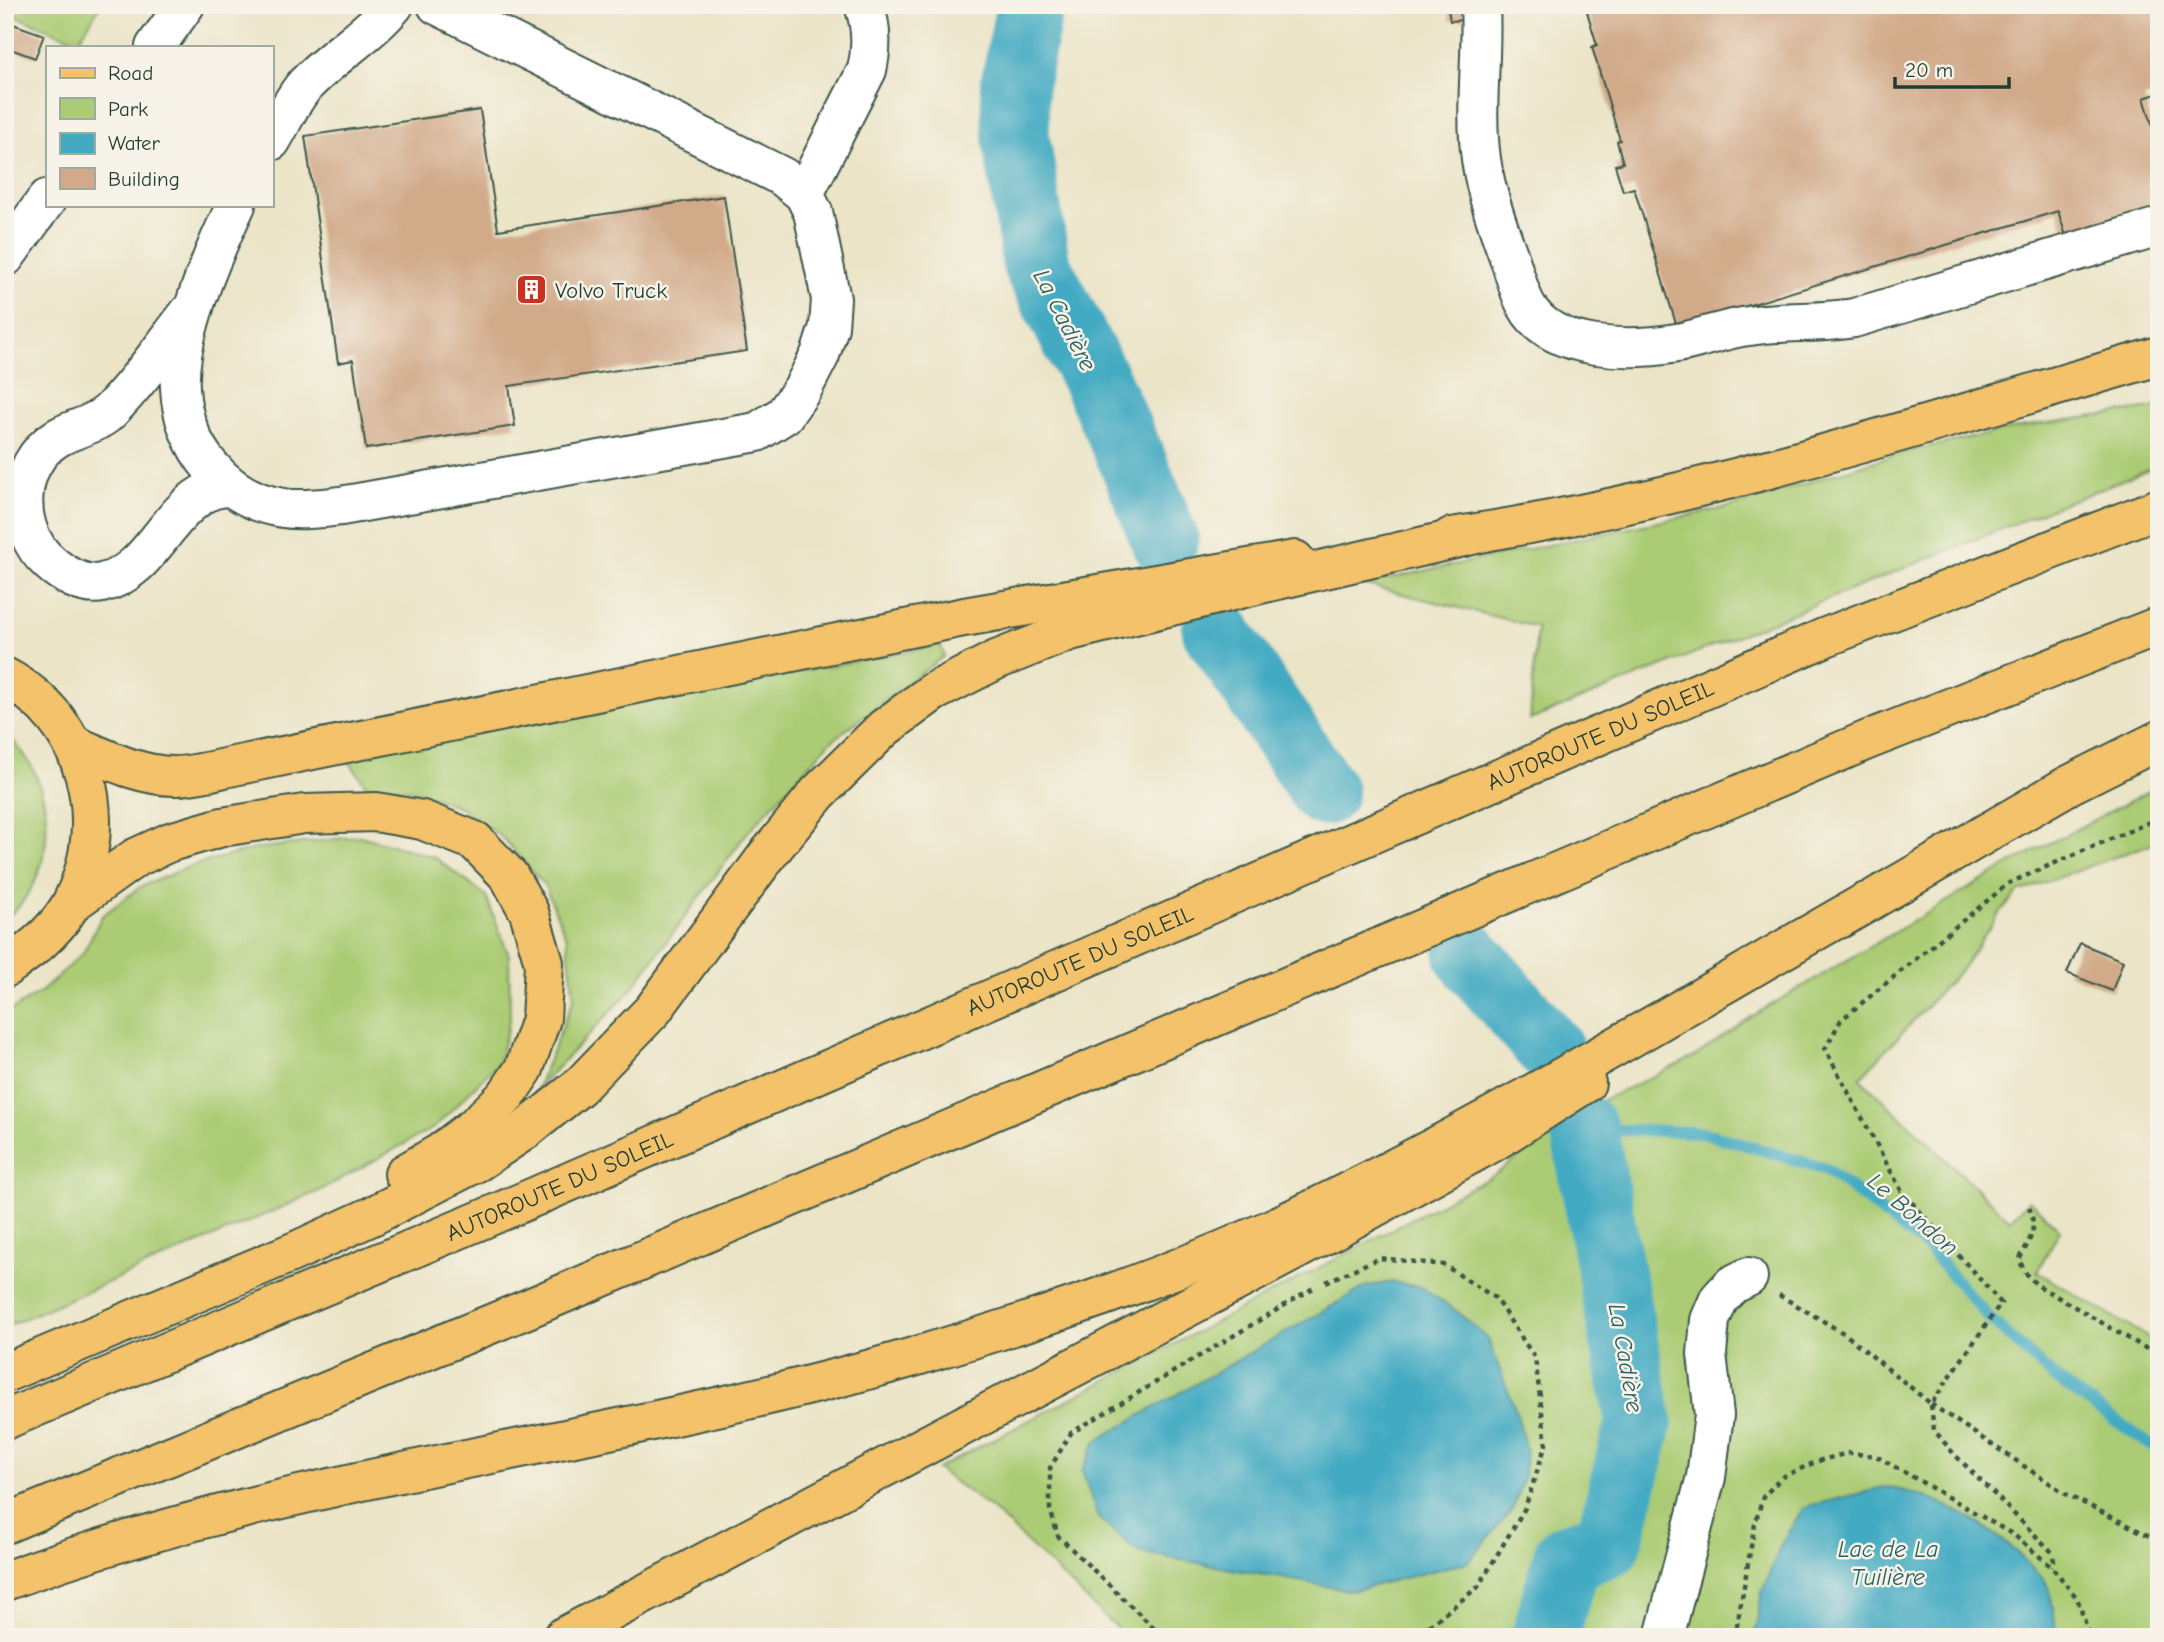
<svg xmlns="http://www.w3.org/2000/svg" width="2164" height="1642" font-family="'Comic Neue',sans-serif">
  <rect width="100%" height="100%" fill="#f7f3e8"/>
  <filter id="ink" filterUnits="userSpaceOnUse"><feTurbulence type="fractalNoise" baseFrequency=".0143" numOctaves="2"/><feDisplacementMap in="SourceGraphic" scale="14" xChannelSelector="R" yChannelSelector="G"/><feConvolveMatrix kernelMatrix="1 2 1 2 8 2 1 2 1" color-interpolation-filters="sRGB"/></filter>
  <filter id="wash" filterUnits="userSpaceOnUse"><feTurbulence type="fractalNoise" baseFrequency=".00686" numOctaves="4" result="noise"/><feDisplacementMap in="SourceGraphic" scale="28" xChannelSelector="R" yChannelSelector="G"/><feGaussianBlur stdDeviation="1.57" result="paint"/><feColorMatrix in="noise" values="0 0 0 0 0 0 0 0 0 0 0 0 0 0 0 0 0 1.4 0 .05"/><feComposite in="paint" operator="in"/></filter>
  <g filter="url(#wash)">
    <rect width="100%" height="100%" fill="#ebe4c7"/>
    <g fill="#abcc75" stroke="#658454" stroke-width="2">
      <polygon points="5,5 101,5 78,41 5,12"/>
      <polygon points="2159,407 2159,465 1530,720 1537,627 1362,584 1730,507 1904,452 2021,427"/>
      <polygon points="941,645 944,656 830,742 747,833 630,991 537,1089 574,998 567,939 545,886 505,840 460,807 408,789 368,788 345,756"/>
      <path d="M5,733C13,739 17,746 23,753C58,800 55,881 5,919Z"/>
      <polygon points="2159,786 2159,841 2018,892 2001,911 1962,968 1860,1078 2010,1220 2029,1200 2060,1230 2037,1272 2159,1344 2159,1637 1126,1637 993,1510 937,1469 1493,1176 1588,1107 1694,1057 1754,1015 2017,860"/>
      <polygon points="360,836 434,857 486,896 509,956 510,1018 499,1062 435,1127 319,1191 5,1327 5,1014 41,992 83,953 102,916 140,887 191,866 254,849"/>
    </g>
    <g fill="#43aac2" stroke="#31747b" stroke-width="2">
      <polygon points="1393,1282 1421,1287 1459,1313 1488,1339 1517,1414 1526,1450 1524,1477 1513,1508 1468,1562 1352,1591 1138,1552 1098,1518 1082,1471 1096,1441 1367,1286"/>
      <path d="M1886,1487C1940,1496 1994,1526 2031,1567C2036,1572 2043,1578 2046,1583C2053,1595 2055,1623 2057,1637H1754L1762,1592L1781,1544L1804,1507Z"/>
    </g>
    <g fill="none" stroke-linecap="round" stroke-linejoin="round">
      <polyline stroke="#43aac2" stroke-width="12" points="1584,1129 1702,1132 1826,1169 1927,1247 1990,1319 2055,1378 2159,1451"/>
      <g stroke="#43aac2" stroke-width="68">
        <polyline points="1030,5 1014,86 1016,137 1036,264 1096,380 1133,462 1165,540"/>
        <polyline points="1216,630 1324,792"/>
        <polyline points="1468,955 1550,1049"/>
        <polyline points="1545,1637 1567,1557 1608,1544 1639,1422 1584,1129"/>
      </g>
    </g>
    <g id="blocks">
      <g fill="#d1aa8a">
        <polygon points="1585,5 2159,5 2159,93 2144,98 2159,146 2159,215 2068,242 2058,211 1677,327 1634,188 1623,191 1615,165 1623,163 1617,141 1620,140 1592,47 1597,45"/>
        <polygon points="1463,7 1464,20 1450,21 1448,9"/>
        <polygon points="13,24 44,35 35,58 5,47"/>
        <polygon points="480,110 498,230 724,196 747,351 509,386 515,426 366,449 353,360 338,363 305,136"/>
        <polygon points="2080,943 2123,961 2112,991 2067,973"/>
      </g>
    </g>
  </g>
  <g filter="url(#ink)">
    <use href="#blocks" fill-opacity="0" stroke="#3e564a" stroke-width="2"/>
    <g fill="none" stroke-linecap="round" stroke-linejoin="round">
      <defs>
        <g id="minor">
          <path d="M1480,5C1483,57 1474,108 1481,159C1486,194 1498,227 1510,260C1515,275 1519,292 1526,305C1551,352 1631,351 1677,343C1701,339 1724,329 1749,326C1784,320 1819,324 1854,318L2159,227"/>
          <polyline points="155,47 185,5"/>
          <path d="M271,141C282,123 291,101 305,85C332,56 368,36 394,5"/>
          <path d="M804,194L867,70C872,48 872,27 864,5"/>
          <path d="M236,205C213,253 177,335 180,388C183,447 224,499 283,508C302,511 322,508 341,506L757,432L784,415L803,388L820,355L829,327L831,299L813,212L804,194L783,177L437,5"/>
          <polyline points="5,257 47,199"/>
          <path d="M189,313C163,346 139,382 109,412C94,426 73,428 57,438C14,464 13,530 49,562C62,574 84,587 102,583C151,572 165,512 209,491C215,488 223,488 230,486"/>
          <polyline points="1664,1637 1706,1477 1714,1415 1707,1354 1710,1320 1719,1299 1732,1285 1748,1277"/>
        </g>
        <g id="major">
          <path d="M1451,537C1692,502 1926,423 2159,356"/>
          <path d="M5,677C87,720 112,820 73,900C59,929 31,951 5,968"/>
          <path d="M74,745C105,758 139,776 174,776C193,776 214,770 234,766L964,617L1295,560"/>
          <polyline points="1839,919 2069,785 2159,740"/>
          <polyline points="563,1637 1317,1239 1495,1141 1586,1083"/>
        </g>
        <g id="highway">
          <polyline points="72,903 135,858 170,842 222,827 304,814 376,812 422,820 475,841 509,876 529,912 544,963 541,1019 524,1069 505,1097 475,1126 440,1153 404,1174"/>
          <polyline points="5,1373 298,1250 372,1216 479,1161 524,1131 579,1087 653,1010 769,853 818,793 884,728 933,692 996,660 1070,631 1260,584 1485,532"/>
          <path id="s1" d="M5,1420L481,1220L1826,637L2159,508"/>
          <polyline points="5,1524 527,1309 1870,739 2159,626"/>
          <path d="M5,1581C297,1472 612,1445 910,1358C1044,1318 1179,1274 1305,1213C1497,1120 1681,1008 1866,902"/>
        </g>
      </defs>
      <use href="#minor" stroke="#3e564a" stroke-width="42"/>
      <use href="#major" stroke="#3e564a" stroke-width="42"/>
      <use href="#highway" stroke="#3e564a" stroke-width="42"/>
      <g stroke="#3e564a" stroke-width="4.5" stroke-dasharray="5 5" stroke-linecap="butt">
        <path d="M2029,1207C2038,1230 2030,1239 2019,1260L2027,1275L2037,1285L2159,1356"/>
        <polyline points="1326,1282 1379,1258 1444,1265 1495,1298 1535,1358 1546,1444 1525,1508 1478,1587 1420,1633 1388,1637"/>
        <polyline points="1779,1295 1845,1334 1931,1404 2001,1303 1901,1190 1825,1049 1841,1020 2009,883 2159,818"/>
        <polyline points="1931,1404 2066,1494 2159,1541"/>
        <polyline points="1931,1405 1934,1430 1954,1454 2052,1552 2054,1561 2052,1567"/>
        <polyline points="1157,1631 1257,1637"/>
        <polyline points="1158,1637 1157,1631 1058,1536 1050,1509 1050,1468 1071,1433 1315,1287"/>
        <polyline points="1735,1637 1755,1524 1763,1497 1782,1477 1818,1461 1848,1453 1876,1456 2014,1535 2052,1567 2077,1598 2090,1637"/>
      </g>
      <use href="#minor" stroke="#fff" stroke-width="38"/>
      <use href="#major" stroke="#f3c26a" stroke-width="38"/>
      <use href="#highway" stroke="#f3c26a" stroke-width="38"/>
    </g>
  </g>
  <defs>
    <symbol id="building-square" viewBox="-11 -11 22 22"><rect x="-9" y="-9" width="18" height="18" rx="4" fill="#c8321e" stroke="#f7f3e8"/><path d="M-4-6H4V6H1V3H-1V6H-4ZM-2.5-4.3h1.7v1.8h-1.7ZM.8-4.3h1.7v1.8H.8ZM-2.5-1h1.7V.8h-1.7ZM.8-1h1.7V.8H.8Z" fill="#fff"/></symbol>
  </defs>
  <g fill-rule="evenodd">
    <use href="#building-square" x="514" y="272" width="35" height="35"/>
  </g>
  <g text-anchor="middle" stroke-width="5" stroke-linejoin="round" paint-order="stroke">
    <g font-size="23" fill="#1f3d34" stroke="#f7f3e8" text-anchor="start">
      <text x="555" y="298">Volvo Truck</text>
    </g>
    <g font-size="23" fill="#1f3d34" stroke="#f7f3e8">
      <text dy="8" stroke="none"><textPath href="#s1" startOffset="1736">AUTOROUTE DU SOLEIL</textPath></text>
      <text dy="8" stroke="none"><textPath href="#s1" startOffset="1169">AUTOROUTE DU SOLEIL</textPath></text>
      <text dy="8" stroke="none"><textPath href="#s1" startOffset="602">AUTOROUTE DU SOLEIL</textPath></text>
    </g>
    <g font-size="24" font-style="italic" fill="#2a5e5f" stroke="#f7f3e8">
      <text transform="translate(1065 320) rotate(63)" y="8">La Cadière</text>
      <text transform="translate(1913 1214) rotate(41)" y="8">Le Bondon</text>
      <text transform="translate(1626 1358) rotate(80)" y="8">La Cadière</text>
      <text x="1888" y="1557">Lac de La<tspan x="1888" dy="28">Tuilière</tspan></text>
    </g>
  </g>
  <rect width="2164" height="1642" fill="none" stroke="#f7f3e8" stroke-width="28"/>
  <rect x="46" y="46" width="228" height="161" fill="#f7f3e8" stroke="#a1aaa0" stroke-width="2"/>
  <rect x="60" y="68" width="35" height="10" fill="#f3c26a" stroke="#a1aaa0" stroke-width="2"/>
  <text x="108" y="80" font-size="21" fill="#1f3d34">Road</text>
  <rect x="60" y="98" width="35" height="21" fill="#abcc75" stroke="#a1aaa0" stroke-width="2"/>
  <text x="108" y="116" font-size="21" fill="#1f3d34">Park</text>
  <rect x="60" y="133" width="35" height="21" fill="#43aac2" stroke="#a1aaa0" stroke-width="2"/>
  <text x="108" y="150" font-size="21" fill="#1f3d34">Water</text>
  <rect x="60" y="168" width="35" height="21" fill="#d1aa8a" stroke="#a1aaa0" stroke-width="2"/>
  <text x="108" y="186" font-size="21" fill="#1f3d34">Building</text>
  <path d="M1895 77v10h114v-10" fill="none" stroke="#1f3d34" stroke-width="3.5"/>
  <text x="1905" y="77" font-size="21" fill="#1f3d34" stroke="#f7f3e8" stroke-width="5" paint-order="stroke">20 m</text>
</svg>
